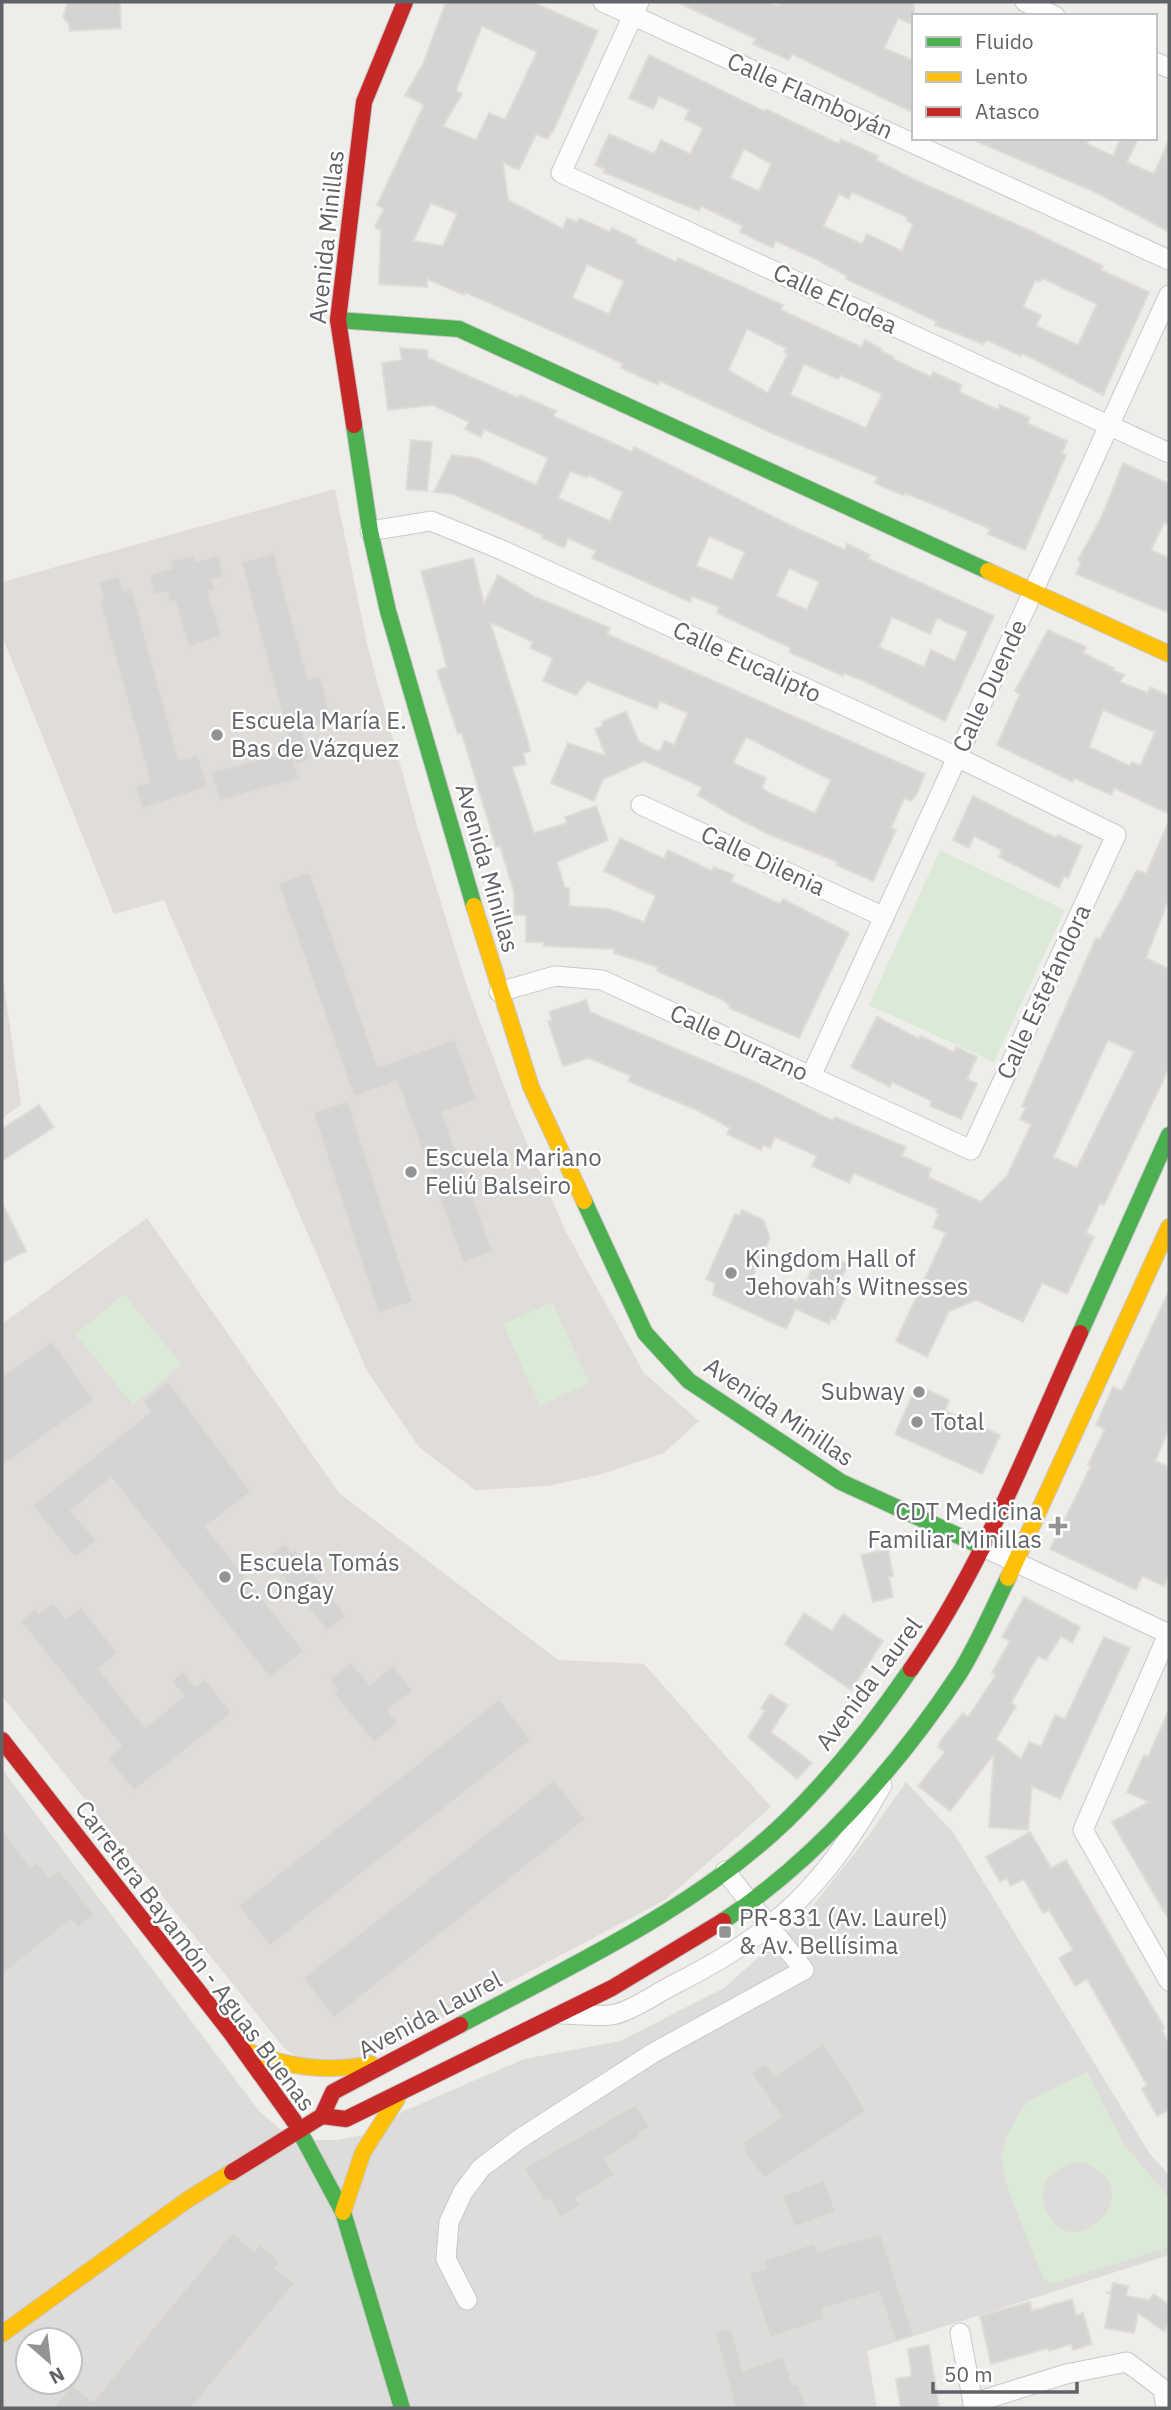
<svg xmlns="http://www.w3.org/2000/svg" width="1171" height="2410" font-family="'IBM Plex Sans',sans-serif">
  <rect width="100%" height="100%" fill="#efedea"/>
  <path fill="#dedcda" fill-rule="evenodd" d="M2,1769L259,2111L287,2135L312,2140H336L365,2135L404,2111L524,2059L620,2041L724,1988L803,1918L866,1839L906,1782L953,1832L1150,2154L1169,2175V2255L867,2351L877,2408H2ZM28,2340H70V2382H28Z"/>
  <g fill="#dfdcd9">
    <polygon points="335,489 368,648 416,822 467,987 514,1113 566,1232 644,1373 699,1421 664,1453 602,1474 548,1486 475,1490 419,1447 367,1371 164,900 114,914 2,636 2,582"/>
    <polygon points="2,972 21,1105 2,1118"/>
    <polygon points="147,1218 339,1493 558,1660 644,1664 771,1807 665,1900 357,2063 309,2065 284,2048 2,1696 2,1324"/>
  </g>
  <g fill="#dbe9d7" fill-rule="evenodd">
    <polygon points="940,850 1065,910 994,1062 869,1005"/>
    <polygon points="124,1294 182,1365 133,1405 75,1334"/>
    <polygon points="552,1302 589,1383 540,1406 503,1324"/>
    <path d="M1087,2072L1124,2144L1169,2198V2247L1051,2284L1043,2278L1008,2189L1001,2158L1007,2135L1026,2102ZM1081,2162C1156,2185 1075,2269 1047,2213C1033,2186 1054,2164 1081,2162Z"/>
  </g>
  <g fill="#d6d4d3" stroke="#dedcd9" stroke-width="2" fill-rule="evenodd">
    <polygon points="68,2 120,2 121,28 70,31 69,24 63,17"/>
    <path d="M446,2H532L598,31L554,129L547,139L536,134L519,170L503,163L508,200L563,229L567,218L577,222L579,218L610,232L612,228L637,240L635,243L676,262L678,258L783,305L781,310L861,347L865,340L882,349L881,351L894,357L893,359L931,377L933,372L962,385L959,392L998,410L1000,405L1030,418L1027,423L1067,441L1062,453L1066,455L1025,550L988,534L990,529L942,508L905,493L904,496L875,483L878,477L776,435L660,381L658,385L621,368L623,364L590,348L465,292L464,295L427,279V287L379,284L381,230L375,227L384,209L377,205L424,105L405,95L423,64ZM482,26L537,52L505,120L489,113L476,140L443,126L462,94L456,90ZM431,203L457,214L443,246L413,241ZM587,264L624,281L609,314L572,298ZM747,329L786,348L784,352L788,354L768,393L728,370ZM804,364L838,379L840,375L882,394L866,428L790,395Z"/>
    <polygon points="677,2 767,2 778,6 780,2 914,2 914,25 898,18 884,48 914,61 914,113 792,54 789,60 753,44 756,39"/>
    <path d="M649,55L764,111L766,109L839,144L841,139L878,156L876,160L915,180L1027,229L1103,266L1101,270L1149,292L1103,395L1022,353L1021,356L987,340L983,344L935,325L936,321L846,279L847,276L818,260L776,241L773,248L740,232L743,226L701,206L699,211L603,172L605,169L595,165L609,134L654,154L661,140L690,154L703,128L685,119L689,110L659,96L653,109L629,98ZM744,149L771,164L759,191L730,178ZM852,192L907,217L906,220L913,224L902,251L867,234L862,244L823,226L839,194L849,199ZM1042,278L1097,304L1078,345L1036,326L1041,315L1023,307L1035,280L1040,282Z"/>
    <polygon points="969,138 1089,138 1087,144 1113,156 1121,138 1138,138 1127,162 1154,174 1169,140 1169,232 1095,192"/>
    <path d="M400,348L427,350L428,358L518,398L520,395L556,411L553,416L632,452L634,447L792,526L845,550L847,544L870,555L868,559L994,616L945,721L864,681L844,673L843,676L789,652L791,648L717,613L719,607L692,596L690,602L592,558L596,551L568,538L564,548L542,538L543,535L453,494L434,492L452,455L476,458L536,485L548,458L484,429L481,437L465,429L469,422L433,405L388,410L382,363L402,360ZM570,471L587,478L588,475L623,492L610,521L558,498ZM709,536L745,552L732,580L696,566ZM789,568L819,582L807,610L776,596ZM892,617L930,634L937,618L968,632L955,661L931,650L924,667L879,647Z"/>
    <polygon points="411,440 432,442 427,491 406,489"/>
    <polygon points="1123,463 1169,484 1169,525 1164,523 1151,550 1169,558 1169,613 1076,574 1081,562 1078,560 1102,516"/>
    <polygon points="274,553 308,678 320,675 332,721 302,730 310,760 295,764 241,562"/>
    <polygon points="194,555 196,561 219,555 224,577 212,580 215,591 208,592 222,636 188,647 175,601 169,603 167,592 154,595 149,574 172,568 170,561"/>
    <path d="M473,558L484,604L498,575L535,597L610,628L607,634L625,642L925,774L916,796L911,801L904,798L891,828L896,830L894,834L873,881L836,865L838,862L768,834L731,815L698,795L702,787L644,761L603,779L594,801L551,783L568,743L606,756L595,729L603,726L602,722L626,711L639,742L659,752L665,741L674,745L688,713L660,701L657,709L587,681L576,695L543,681L553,658L530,648L533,642L490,622L528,741L530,751L523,753L526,764L512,767L534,833L567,823L565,817L596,806L608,840L557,862L565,888H569V906L609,909L644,922L656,896L604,871L620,838L664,859L668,850L712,871L714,867L734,875L731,881L780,904L783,899L849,933L799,1038L729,1008L730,1005L723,1000L657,971L658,967L614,953L615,949L544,946V942H526V915H514V892L500,846L496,847L464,741L462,733L458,734L437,671L447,667L421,571ZM746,737L831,780L815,813L771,794L762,788L766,778L733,763Z"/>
    <polygon points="119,576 123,591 132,589 179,760 198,755 208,787 142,809 135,786 150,782 99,599 103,598 98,582"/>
    <path d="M1048,630L1086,647L1083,653L1114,668L1113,670L1124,675L1120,682L1148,693L1150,687L1169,696V814L1114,788L1111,795L1074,778L1073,782L997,745L1020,694L1015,691ZM1103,710L1155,732L1140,766L1132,762L1130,766L1089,747Z"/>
    <polygon points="291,751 299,779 219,801 211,772"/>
    <polygon points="973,796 1056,838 1058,835 1082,846 1068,878 1064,876 1059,888 999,857 1002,850 974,836 969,848 953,840"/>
    <path d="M1169,821V898L1146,958L1169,969V1068L1104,1205L1100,1203L1086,1233L1094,1237L1067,1294L1042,1283L1023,1322L976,1300L949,1311L927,1357L896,1341L946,1233L933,1227L939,1214L936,1212L937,1209L854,1173L849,1183L812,1166L817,1156L775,1137L770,1148L763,1145L761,1150L727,1134L730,1128L699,1111L628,1081L631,1076L589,1058L563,1066L548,1021L552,1020L549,1012L586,1000L590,1012L757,1083L833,1121L835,1117L906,1147L902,1156L931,1169L928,1177L981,1202L1007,1176L1031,1125L1020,1119L1026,1108L1022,1106L1096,938L1100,939L1137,870L1146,874ZM1108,1040L1134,1052L1077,1168L1053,1157Z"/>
    <polygon points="310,872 378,1067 455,1039 477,1100 442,1112 493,1252 463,1263 397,1081 354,1097 278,883"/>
    <polygon points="877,1017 919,1039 920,1036 954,1052 956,1047 977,1057 967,1079 977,1084 961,1119 930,1106 932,1101 892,1082 890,1087 851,1067"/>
    <polygon points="348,1101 413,1302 378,1313 313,1112"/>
    <polygon points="39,1105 54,1127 2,1161 2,1129"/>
    <polygon points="2,1203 26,1251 2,1263"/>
    <polygon points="742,1210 763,1220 770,1238 751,1279 797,1301 820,1251 848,1264 836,1289 847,1294 835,1320 831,1318 829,1324 796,1309 786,1329 713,1295 715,1283 706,1279 735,1214 739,1216"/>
    <polygon points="1169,1291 1169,1429 1155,1461 1169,1467 1169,1575 1164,1586 1142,1576 1136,1590 1050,1549 1091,1466 1088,1465 1105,1429 1096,1425 1113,1387 1122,1391"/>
    <polygon points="52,1341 94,1400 2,1466 2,1377"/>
    <polygon points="168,1381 251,1492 206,1527 304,1651 270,1678 111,1478 71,1511 97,1540 75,1558 32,1506 151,1411 143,1401"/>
    <polygon points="917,1385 949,1400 945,1411 1000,1435 982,1474 895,1434"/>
    <polygon points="285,1543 292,1552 295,1549 346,1616 327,1631 274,1566 277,1564 270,1555"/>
    <polygon points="888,1549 893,1576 889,1577 893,1597 873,1602 861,1555"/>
    <polygon points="1024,1597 1080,1627 1072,1643 1061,1636 1046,1660 1038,1656 1011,1703 1016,1706 996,1739 1021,1759 1029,1742 1041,1747 1055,1715 1065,1719 1104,1637 1130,1648 1060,1799 1032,1786 1028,1830 989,1827 994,1754 950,1811 918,1786 945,1752 938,1747 941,1740 963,1713 968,1717 996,1675 992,1673 1010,1641 1002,1637"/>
    <polygon points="53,1602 66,1618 81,1607 118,1653 99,1669 145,1727 184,1696 171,1681 183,1671 195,1686 205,1679 232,1713 134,1791 107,1758 121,1746 20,1621 36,1608 39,1613"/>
    <polygon points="804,1613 832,1631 843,1614 883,1641 851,1690 785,1644"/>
    <polygon points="351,1662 370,1684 393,1665 413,1691 388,1710 398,1723 374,1743 333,1693 337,1689 329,1680"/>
    <polygon points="770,1694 788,1705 771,1732 812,1763 797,1779 748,1737 765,1711 761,1708"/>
    <polygon points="499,1699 531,1740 270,1946 238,1906"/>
    <polygon points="1169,1710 1169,1920 1112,1822 1149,1802 1127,1792 1144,1755 1148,1757"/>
    <polygon points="554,1780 586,1819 334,2018 303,1978"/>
    <polygon points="2,1830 31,1867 37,1862 49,1877 59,1870 95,1915 78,1928 71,1920 2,1975"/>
    <polygon points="1030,1832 1051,1868 1066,1860 1164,2027 1162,2031 1169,2044 1169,2110 1157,2116 1142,2089 1147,2085 1087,1979 1075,1986 1059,1958 1073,1950 1049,1910 1043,1913 1024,1879 1011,1886 1006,1878 1000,1882 986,1857"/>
    <polygon points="824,2043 867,2111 764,2179 745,2153 743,2142 781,2117 751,2073 766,2063 775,2076"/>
    <polygon points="635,2105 651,2127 639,2134 641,2137 605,2158 615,2175 576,2198 581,2205 560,2218 549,2199 544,2203 524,2168"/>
    <polygon points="824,2180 836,2212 794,2227 782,2196"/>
    <polygon points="232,2232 254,2251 259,2244 281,2262 276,2268 295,2283 192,2408 53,2408 72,2384 93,2401"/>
    <polygon points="881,2234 914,2335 895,2341 879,2292 823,2309 825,2319 770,2338 749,2273 766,2268 764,2260 814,2243 817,2251"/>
    <polygon points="1113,2283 1128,2286 1126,2296 1149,2300 1154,2294 1169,2305 1169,2323 1164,2331 1138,2313 1134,2333 1105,2328 1111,2295 1106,2292 1111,2293"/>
    <polygon points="1072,2299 1076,2315 1083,2313 1092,2344 1073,2350 1071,2344 1049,2351 1048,2348 991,2364 980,2316 1030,2302 1032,2311"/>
    <polygon points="731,2328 743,2370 783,2356 793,2385 798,2383 807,2408 735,2408 715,2332"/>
    <polygon points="929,2345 939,2408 901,2408 896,2379 912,2376 908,2349"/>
  </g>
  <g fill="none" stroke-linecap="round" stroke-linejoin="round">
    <defs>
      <g id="street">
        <polyline points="603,2 1169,260"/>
        <polyline points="639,2 561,173 1169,453"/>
        <polyline points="1025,2 1055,16"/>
        <polyline points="1155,62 1169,68"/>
        <polyline points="370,531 431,521 502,550 957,757 1116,835 971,1150 602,980 555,976 499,992"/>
        <polyline points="641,805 884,917"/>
        <polyline points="811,1076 1169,295"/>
        <polyline points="983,1547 1169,1634"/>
        <polyline points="1169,1632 1083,1830 1169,1981"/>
        <path d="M562,2014C578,2014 600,2018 616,2014C635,2009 655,1994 673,1985C777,1933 825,1886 882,1785"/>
        <polyline points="467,2300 446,2259 449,2222 463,2192 481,2168 521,2138 653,2053 804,1970 725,1871"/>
        <polyline points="960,2333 974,2408"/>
        <polyline points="973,2403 1066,2374 1127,2362 1163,2389 1166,2408"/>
      </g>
      <g id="fast">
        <polyline points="338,320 459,329 988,571"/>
        <polyline points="354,425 370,531 388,611 474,906"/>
        <polyline points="584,1201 645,1333 689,1381 841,1482 983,1547"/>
        <polyline points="1080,1333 1169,1135"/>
        <path d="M723,1921C815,1861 899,1765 959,1674C978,1644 992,1610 1008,1578"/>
        <path d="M460,2025C572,1965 695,1909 787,1820C834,1774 874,1723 911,1669"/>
        <polyline points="294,2121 343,2212 402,2408"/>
      </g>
      <g id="slow">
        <polyline points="988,571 1169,654"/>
        <polyline points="474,906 531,1087 584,1201"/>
        <polyline points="1008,1578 1169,1227"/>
        <path d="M244,2050C288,2067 324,2073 371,2064"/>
        <polyline points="343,2212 363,2152 397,2099"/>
        <polyline points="2,2334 187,2200 232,2172"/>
      </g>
      <g id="jam">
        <polyline points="354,425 338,320 364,102 405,2"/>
        <path d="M911,1669C983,1566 1028,1447 1080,1333"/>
        <polyline points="2,1740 231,2033 294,2121"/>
        <polyline points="322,2116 346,2119 612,1988 723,1921"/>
        <polyline points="232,2172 322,2116 333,2092 460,2025"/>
      </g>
    </defs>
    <use href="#street" stroke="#c9c9c9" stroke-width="21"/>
    <use href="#fast" stroke="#c9c9c9" stroke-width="18"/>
    <use href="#slow" stroke="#c9c9c9" stroke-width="18"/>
    <use href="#jam" stroke="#c9c9c9" stroke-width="18"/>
    <use href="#street" stroke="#fdfcfc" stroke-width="19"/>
    <use href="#fast" stroke="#4caf50" stroke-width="16"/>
    <use href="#slow" stroke="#ffc107" stroke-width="16"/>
    <use href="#jam" stroke="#c62828" stroke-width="16"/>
  </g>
  <g fill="#929395" stroke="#fff" stroke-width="2.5">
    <circle cx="217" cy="735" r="7"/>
    <circle cx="411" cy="1172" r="7"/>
    <circle cx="731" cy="1273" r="7"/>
    <circle cx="919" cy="1392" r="7"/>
    <circle cx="917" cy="1422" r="7"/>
    <path d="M1054.5 1515.5h7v7h7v7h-7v7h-7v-7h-7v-7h7z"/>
    <circle cx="225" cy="1577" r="7"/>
    <rect x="718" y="1925" width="14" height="14" rx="3.5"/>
  </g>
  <g text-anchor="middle" stroke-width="5" stroke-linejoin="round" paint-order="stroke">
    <g font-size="24" fill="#606367" stroke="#fff">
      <text transform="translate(810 96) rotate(24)" y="8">Calle Flamboyán</text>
      <text transform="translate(327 237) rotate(-84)" y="8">Avenida Minillas</text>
      <text transform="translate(835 299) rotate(25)" y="8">Calle Elodea</text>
      <text transform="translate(747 662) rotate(25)" y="8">Calle Eucalipto</text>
      <text transform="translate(990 686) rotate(-65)" y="8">Calle Duende</text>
      <text transform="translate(763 861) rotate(25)" y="8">Calle Dilenia</text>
      <text transform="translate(487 868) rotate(74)" y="8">Avenida Minillas</text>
      <text transform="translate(1044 992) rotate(-65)" y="8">Calle Estefandora</text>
      <text transform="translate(739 1043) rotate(25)" y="8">Calle Durazno</text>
      <text transform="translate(779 1412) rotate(34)" y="8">Avenida Minillas</text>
      <text transform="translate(869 1684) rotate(-53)" y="8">Avenida Laurel</text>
      <text transform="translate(195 1956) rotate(53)" y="8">Carretera Bayamón - Aguas Buenas</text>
      <text transform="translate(430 2015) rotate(-28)" y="8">Avenida Laurel</text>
    </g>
    <g font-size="24" fill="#606367" stroke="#fff" text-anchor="start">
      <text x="231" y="729">Escuela María E.<tspan x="231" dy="28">Bas de Vázquez</tspan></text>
      <text x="425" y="1166">Escuela Mariano<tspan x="425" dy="28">Feliú Balseiro</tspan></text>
      <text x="745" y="1267">Kingdom Hall of<tspan x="745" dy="28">Jehovah’s Witnesses</tspan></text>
      <text x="905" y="1400" text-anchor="end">Subway</text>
      <text x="931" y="1430">Total</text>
      <text x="1042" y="1520" text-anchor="end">CDT Medicina<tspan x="1042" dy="28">Familiar Minillas</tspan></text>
      <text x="239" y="1571">Escuela Tomás<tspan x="239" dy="28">C. Ongay</tspan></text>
      <text x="739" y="1926">PR-831 (Av. Laurel)<tspan x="739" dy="28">&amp; Av. Bellísima</tspan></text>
    </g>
  </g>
  <rect width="1171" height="2410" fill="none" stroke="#606367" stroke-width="7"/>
  <rect x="912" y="14" width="245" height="126" fill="#ffffff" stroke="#bfc1c2" stroke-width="2"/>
  <rect x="926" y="37" width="35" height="10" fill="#4caf50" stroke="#bfc1c2" stroke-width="2"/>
  <text x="975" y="49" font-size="21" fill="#606367">Fluido</text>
  <rect x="926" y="72" width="35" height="10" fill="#ffc107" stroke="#bfc1c2" stroke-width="2"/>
  <text x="975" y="84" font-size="21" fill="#606367">Lento</text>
  <rect x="926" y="107" width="35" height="10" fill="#c62828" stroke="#bfc1c2" stroke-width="2"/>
  <text x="975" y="119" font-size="21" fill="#606367">Atasco</text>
  <g transform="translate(49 2361) rotate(152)"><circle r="33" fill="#ffffff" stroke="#bfc1c2" stroke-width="2"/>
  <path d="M0-5L12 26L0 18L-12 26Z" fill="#929395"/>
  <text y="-10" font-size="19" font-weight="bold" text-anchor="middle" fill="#606367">N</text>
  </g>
  <path d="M933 2382v10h144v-10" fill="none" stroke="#606367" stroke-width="3.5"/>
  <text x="944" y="2382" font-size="21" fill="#606367" stroke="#ffffff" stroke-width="5" paint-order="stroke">50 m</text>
</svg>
